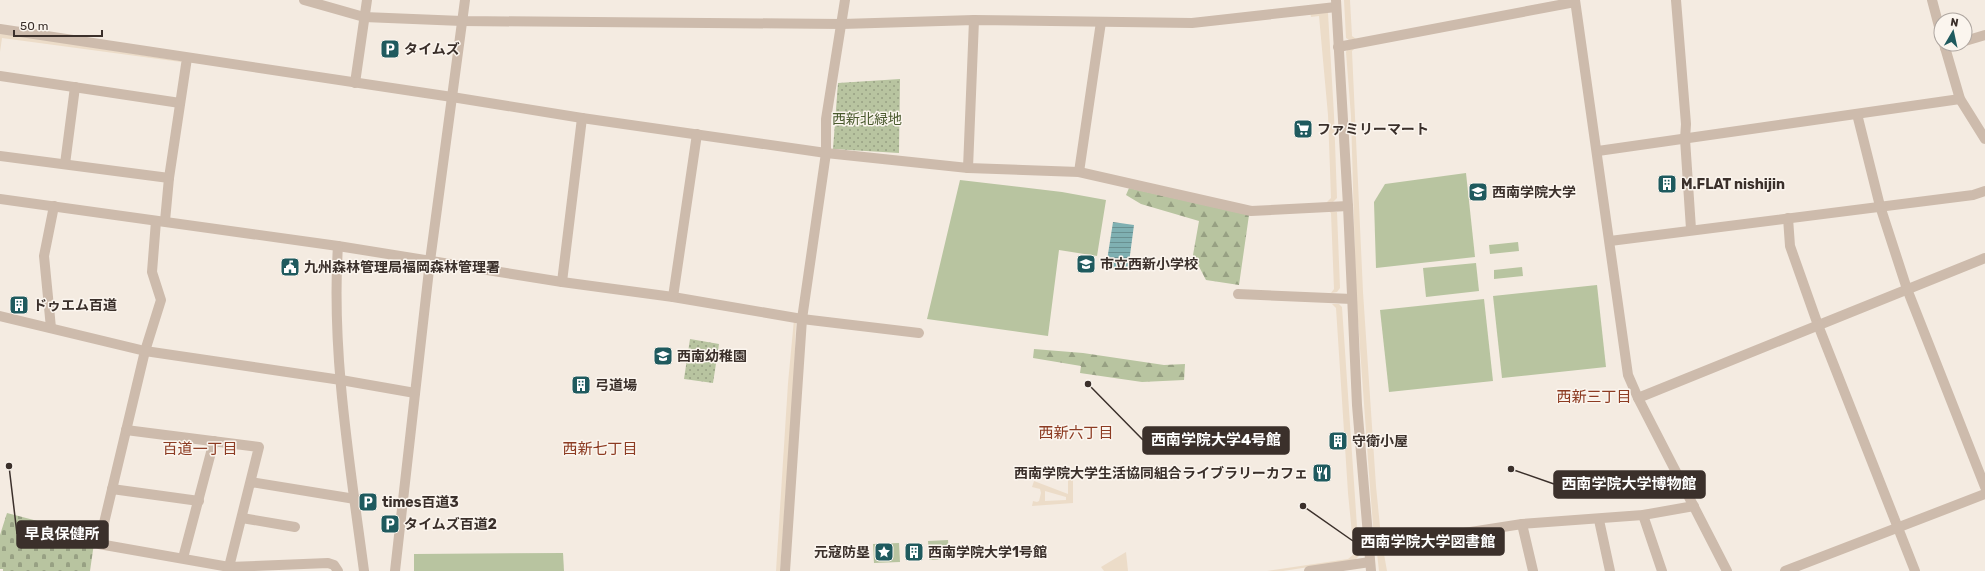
<svg xmlns="http://www.w3.org/2000/svg" width="1985" height="571" font-family="Rubik,'Noto Sans JP',sans-serif">
  <defs>
    <pattern id="forest-firs" width="22" height="20" patternUnits="userSpaceOnUse"><rect width="22" height="20" fill="#b8c4a0"/><path d="M5 1l3.5 6h-7zM16 11l3.5 6h-7z" fill="#97a083"/></pattern>
    <pattern id="cemetery-stones" width="16" height="16" patternUnits="userSpaceOnUse"><rect width="16" height="16" fill="#b8c4a0"/><path d="M2 7V4a2 2 0 0 1 4 0v3zM10 15v-3a2 2 0 0 1 4 0v3z" fill="#97a083"/></pattern>
    <pattern id="park-dots" width="8" height="8" patternUnits="userSpaceOnUse"><rect width="8" height="8" fill="#b8c4a0"/><path d="M2 2h.1M6 6h.1" fill="none" stroke="#97a083" stroke-width="1.8" stroke-linecap="round"/></pattern>
    <pattern id="water-rules" width="6" height="5" patternUnits="userSpaceOnUse"><rect width="6" height="5" fill="#7fb0b2"/><path d="M0 2.5h6" fill="none" stroke="#699091"/></pattern>
  </defs>
  <rect width="100%" height="100%" fill="#f4ebe1"/>
  <g fill="#b8c4a0">
    <polygon points="1466,173 1475,257 1376,268 1374,202 1385,184"/>
    <polygon points="960,180 1062,192 1106,200 1097,256 1059,250 1048,336 927,319"/>
    <polygon points="1518,242 1519,251 1490,254 1489,245"/>
    <polygon points="1476,263 1479,291 1426,297 1423,268"/>
    <polygon points="1522,267 1523,276 1494,279 1494,270"/>
    <polygon points="1597,285 1606,367 1502,378 1493,296"/>
    <polygon points="1484,299 1493,381 1389,392 1380,310"/>
    <polygon points="948,540 949,559 929,560 928,541"/>
    <polygon points="899,543 900,562 874,563 873,544"/>
    <polygon points="563,553 564,571 414,571 414,554"/>
  </g>
  <g fill="url(#forest-firs)">
    <polygon points="1129,188 1249,215 1239,285 1206,280 1193,255 1199,221 1141,204 1126,195"/>
    <polygon points="1034,349 1083,353 1164,365 1185,364 1184,380 1142,382 1080,373 1081,366 1033,358"/>
  </g>
  <polygon fill="url(#cemetery-stones)" points="7,513 95,536 90,571 3,571 3,569 0,569 0,535"/>
  <g fill="url(#park-dots)">
    <polygon points="900,79 899,153 833,149 838,83"/>
    <polygon points="690,339 719,344 713,383 684,379"/>
  </g>
  <g fill="#ecdcc8" fill-rule="evenodd">
    <polygon points="1344,0 1350,0 1352,36 1356,39 1349,40 1346,38"/>
    <polygon points="1310,12 1328,13 1334,115 1337,198 1333,202 1327,202 1331,198 1328,115 1319,16 1311,17"/>
    <polygon points="0,33 181,61 181,62 2,38 0,52"/>
    <polygon points="1356,47 1352,51 1363,292 1376,486 1381,537 1386,540 1378,541 1374,538 1370,487 1356,293 1351,116 1346,52 1347,50"/>
    <polygon points="1328,210 1337,212 1340,288 1337,292 1331,293 1334,289 1331,213"/>
    <polygon points="1332,304 1339,304 1342,307 1359,556 1355,560 1283,571 1267,571 1348,559 1354,554 1348,493 1336,308"/>
    <polygon points="796,318 794,383 780,571 776,571 788,383 794,319"/>
    <path d="M1068,477H1073V503L1032,506L1033,501L1037,502L1039,501L1041,493L1040,489L1032,487L1034,481L1068,494ZM1045,491L1066,497V500L1045,501Z"/>
    <polygon points="1388,549 1384,554 1387,571 1379,571 1377,553"/>
    <polygon points="1126,552 1128,571 1104,571 1101,567"/>
  </g>
  <polygon fill="url(#water-rules)" points="1113,222 1134,225 1128,270 1106,267"/>
  <g fill="none" stroke-linecap="round" stroke-linejoin="round">
    <g stroke="#cdbbac" stroke-width="10">
      <polyline points="304,0 364,17 462,21 842,24 974,20 1192,23 1336,7"/>
      <polyline points="1575,0 1628,375 1638,398 1727,571"/>
      <polyline points="1676,0 1686,124 1685,139 1691,229"/>
      <polyline points="1932,0 1941,34"/>
      <polyline points="1965,41 1985,35"/>
      <polyline points="1944,44 1960,99 1985,139"/>
      <polyline points="1338,47 1575,2"/>
      <polyline points="1945,48 1957,44"/>
      <polyline points="0,76 180,103"/>
      <polyline points="355,83 367,0"/>
      <polyline points="452,97 582,118 826,153 968,168 1079,172 1251,211 1348,206"/>
      <polyline points="1857,114 1880,206 1907,289 1985,487"/>
      <polyline points="1598,151 1960,99"/>
      <polyline points="0,156 169,178"/>
      <polyline points="65,164 75,87"/>
      <polyline points="968,168 974,20"/>
      <polyline points="1079,172 1101,22"/>
      <polyline points="0,199 338,246 562,282 673,297 802,319 919,333"/>
      <polyline points="1788,218 1790,246 1818,325 1915,571"/>
      <polyline points="156,221 152,272 161,300 145,351 99,544 229,567 328,563 334,565 338,571"/>
      <polyline points="165,221 169,178 187,58"/>
      <polyline points="1610,241 1973,195 1985,191"/>
      <path d="M338,246C331,352 350,465 364,571"/>
      <polyline points="562,282 582,118"/>
      <polyline points="1238,294 1352,299"/>
      <polyline points="673,297 697,134"/>
      <polyline points="0,316 145,351 341,380 415,393"/>
      <polyline points="51,328 44,256 54,206"/>
      <polyline points="1638,398 1985,258"/>
      <polyline points="126,430 259,447 228,571"/>
      <polyline points="251,482 355,499"/>
      <polyline points="112,489 199,501"/>
      <polyline points="1643,515 1662,571"/>
      <polyline points="242,518 295,527"/>
      <polyline points="1599,520 1610,571"/>
      <polyline points="1522,524 1533,571"/>
      <polyline points="1368,548 1522,524 1643,515 1694,506"/>
      <polyline points="183,558 214,441"/>
      <polyline points="395,571 430,261 465,0"/>
      <polyline points="785,571 802,319 826,153 826,119 845,0"/>
      <polyline points="1309,571 1370,562"/>
      <polyline points="1785,571 1985,494"/>
    </g>
    <g stroke="#cdbbac" stroke-width="10">
      <polyline points="1336,0 1348,206 1357,405 1371,571"/>
      <polyline points="0,29 452,97"/>
    </g>
  </g>
  <defs>
    <symbol id="parking-square" viewBox="-11 -11 22 22"><rect x="-9" y="-9" width="18" height="18" rx="4" fill="#1f5a5e" stroke="#fbf5ee"/><path d="M-3.5-5.5H1a3.5 3.5 0 0 1 0 7H-1V5.5H-3.5ZM-1-3.4V-.6H.8a1.4 1.4 0 0 0 0-2.8Z" fill="#fff"/></symbol>
    <symbol id="supermarket-square" viewBox="-11 -11 22 22"><rect x="-9" y="-9" width="18" height="18" rx="4" fill="#1f5a5e" stroke="#fbf5ee"/><path d="M-6-5.5h2.5l.6 2H6L4.5 2H-2.5L-4.4-4H-6ZM-1.5 3.2a1.3 1.3 0 1 0 .1 0ZM3 3.2a1.3 1.3 0 1 0 .1 0Z" fill="#fff"/></symbol>
    <symbol id="building-square" viewBox="-11 -11 22 22"><rect x="-9" y="-9" width="18" height="18" rx="4" fill="#1f5a5e" stroke="#fbf5ee"/><path d="M-4-6H4V6H1V3H-1V6H-4ZM-2.5-4.3h1.7v1.8h-1.7ZM.8-4.3h1.7v1.8H.8ZM-2.5-1h1.7V.8h-1.7ZM.8-1h1.7V.8H.8Z" fill="#fff"/></symbol>
    <symbol id="university-square" viewBox="-11 -11 22 22"><rect x="-9" y="-9" width="18" height="18" rx="4" fill="#1f5a5e" stroke="#fbf5ee"/><path d="M0-5L7-2L0 1L-7-2ZM-4 1L0 2.5L4 1V4Q0 6-4 4Z" fill="#fff"/></symbol>
    <symbol id="school-square" viewBox="-11 -11 22 22"><rect x="-9" y="-9" width="18" height="18" rx="4" fill="#1f5a5e" stroke="#fbf5ee"/><path d="M0-5L7-2L0 1L-7-2ZM-4 1L0 2.5L4 1V4Q0 6-4 4Z" fill="#fff"/></symbol>
    <symbol id="civic-square" viewBox="-11 -11 22 22"><rect x="-9" y="-9" width="18" height="18" rx="4" fill="#1f5a5e" stroke="#fbf5ee"/><path d="M-.6-6.5H3V-4.5H.6V-3L4-1V1h2V6H-6V1h2V-1L-.6-3ZM-1.2 2.5V6h2.4V2.5Z" fill="#fff"/></symbol>
    <symbol id="restaurant-square" viewBox="-11 -11 22 22"><rect x="-9" y="-9" width="18" height="18" rx="4" fill="#1f5a5e" stroke="#fbf5ee"/><path d="M-5-6h1v4h1v-4h1v4h1v-4h1v5L-1.5 .5V6h-2V.5L-5-1ZM5-6V6H3V1.5H1.5Q1.5-4 5-6Z" fill="#fff"/></symbol>
    <symbol id="sight-square" viewBox="-11 -11 22 22"><rect x="-9" y="-9" width="18" height="18" rx="4" fill="#1f5a5e" stroke="#fbf5ee"/><path d="M0-6L1.8-2.2L6-1.7L2.9 1.2L3.7 5.4L0 3.3L-3.7 5.4L-2.9 1.2L-6-1.7L-1.8-2.2Z" fill="#fff"/></symbol>
  </defs>
  <g fill-rule="evenodd">
    <use href="#parking-square" x="379" y="38" width="22" height="22"/>
    <use href="#supermarket-square" x="1292" y="118" width="22" height="22"/>
    <use href="#building-square" x="1656" y="173" width="22" height="22"/>
    <use href="#university-square" x="1467" y="181" width="22" height="22"/>
    <use href="#school-square" x="1075" y="253" width="22" height="22"/>
    <use href="#civic-square" x="279" y="256" width="22" height="22"/>
    <use href="#building-square" x="8" y="294" width="22" height="22"/>
    <use href="#school-square" x="652" y="345" width="22" height="22"/>
    <use href="#building-square" x="570" y="374" width="22" height="22"/>
    <use href="#building-square" x="1327" y="430" width="22" height="22"/>
    <use href="#restaurant-square" x="1311" y="462" width="22" height="22"/>
    <use href="#parking-square" x="357" y="491" width="22" height="22"/>
    <use href="#parking-square" x="379" y="513" width="22" height="22"/>
    <use href="#sight-square" x="873" y="541" width="22" height="22"/>
    <use href="#building-square" x="903" y="541" width="22" height="22"/>
  </g>
  <g text-anchor="middle" stroke-width="3" stroke-linejoin="round" paint-order="stroke">
    <g font-size="14" font-weight="bold" fill="#3b302b" stroke="#fbf5ee" text-anchor="start">
      <text x="404" y="54">タイムズ</text>
      <text x="1317" y="134">ファミリーマート</text>
      <text x="1681" y="189">M.FLAT nishijin</text>
      <text x="1492" y="197">西南学院大学</text>
      <text x="1100" y="269">市立西新小学校</text>
      <text x="304" y="272">九州森林管理局福岡森林管理署</text>
      <text x="33" y="310">ドゥエム百道</text>
      <text x="677" y="361">西南幼稚園</text>
      <text x="595" y="390">弓道場</text>
      <text x="1352" y="446">守衛小屋</text>
      <text x="1308" y="478" text-anchor="end">西南学院大学生活協同組合ライブラリーカフェ</text>
      <text x="382" y="507">times百道3</text>
      <text x="404" y="529">タイムズ百道2</text>
      <text x="870" y="557" text-anchor="end">元寇防塁</text>
      <text x="928" y="557">西南学院大学1号館</text>
    </g>
    <g font-size="14" fill="#4a5a2e" stroke="#fbf5ee">
      <text x="867" y="124">西新北緑地</text>
    </g>
    <g font-size="15" fill="#8c3b22" stroke="#fbf5ee">
      <text x="1594" y="402">西新三丁目</text>
      <text x="1076" y="438">西新六丁目</text>
      <text x="200" y="454">百道一丁目</text>
      <text x="600" y="454">西新七丁目</text>
    </g>
  </g>
  <path fill="none" stroke="#3b302b" stroke-width="1.5" d="M1088 384L1143 440M1511 469L1554 484M9 466L17 534M1303 506L1353 541"/>
  <g fill="#3b302b" stroke="#fbf5ee" stroke-width="1.5">
    <circle cx="1088" cy="384" r="4"/>
    <circle cx="1511" cy="469" r="4"/>
    <circle cx="9" cy="466" r="4"/>
    <circle cx="1303" cy="506" r="4"/>
  </g>
  <g fill="#3b302b" stroke="#3b302b" stroke-width="1.5">
    <rect x="1143" y="427" width="146" height="27" rx="4"/>
    <rect x="1554" y="471" width="151" height="27" rx="4"/>
    <rect x="17" y="521" width="91" height="27" rx="4"/>
    <rect x="1353" y="528" width="151" height="27" rx="4"/>
  </g>
  <g font-size="15" text-anchor="middle" font-weight="bold" fill="#fff">
    <text x="1216" y="445">西南学院大学4号館</text>
    <text x="1629" y="489">西南学院大学博物館</text>
    <text x="62" y="539">早良保健所</text>
    <text x="1428" y="547">西南学院大学図書館</text>
  </g>
  <g transform="translate(1953 32) rotate(9)"><circle r="19" fill="#fbf5ee" stroke="#aea6a0"/>
  <path d="M0-3L7 15L0 10L-7 15Z" fill="#1f5a5e"/>
  <text y="-6" font-size="11" font-weight="bold" text-anchor="middle" fill="#3b302b">N</text>
  </g>
  <path d="M14 30v6h88v-6" fill="none" stroke="#3b302b" stroke-width="2"/>
  <text x="20" y="30" font-size="12" fill="#3b302b" stroke="#fbf5ee" stroke-width="3" paint-order="stroke">50 m</text>
</svg>
